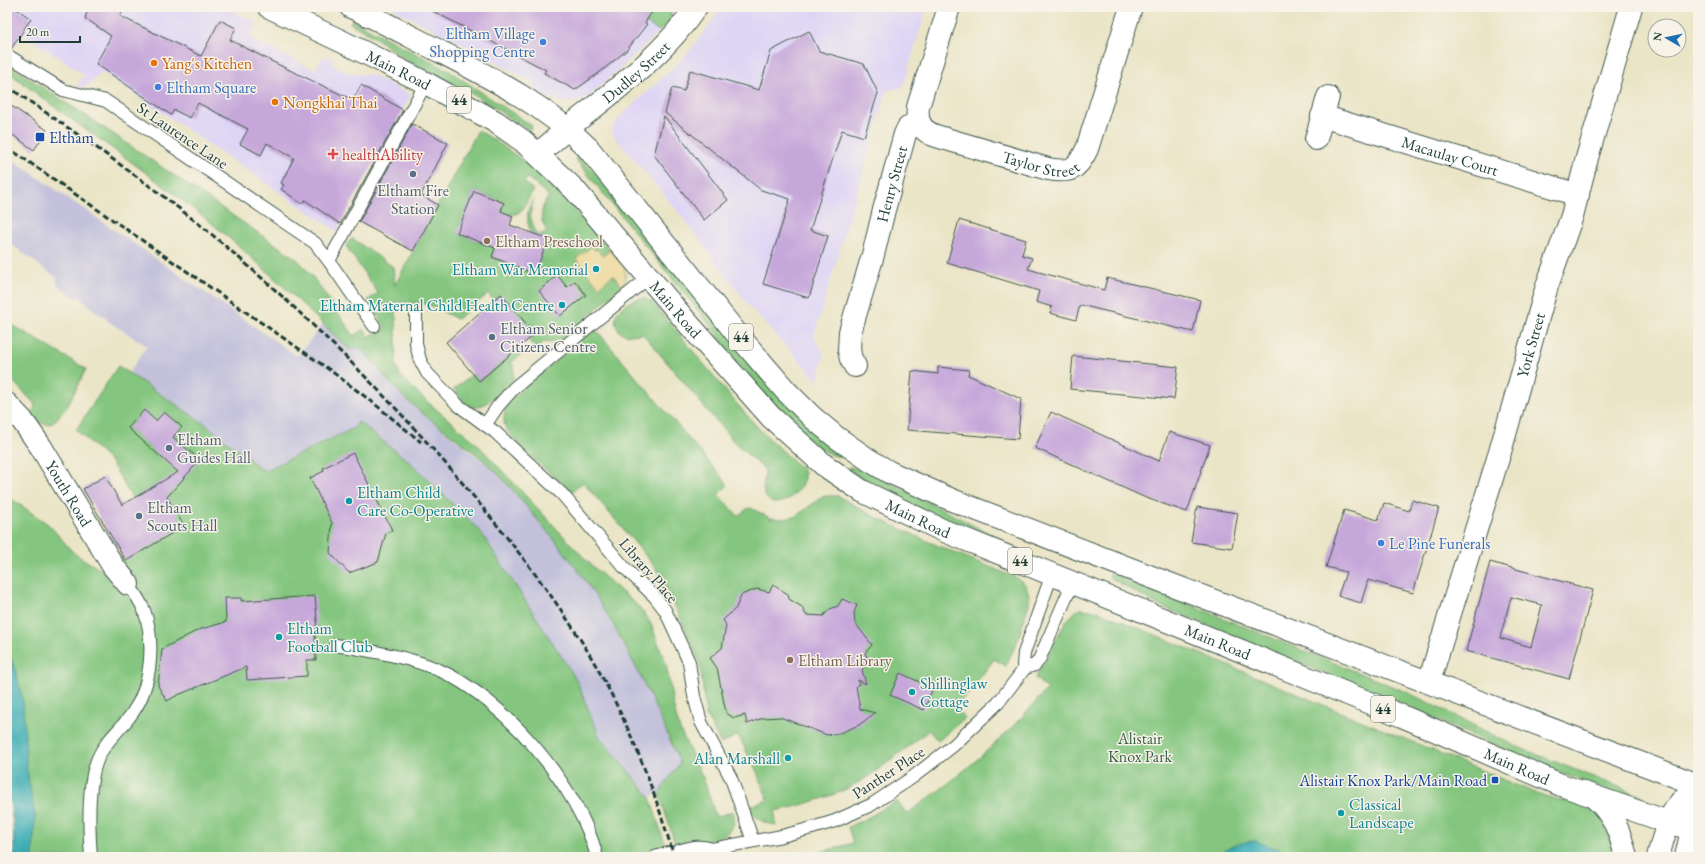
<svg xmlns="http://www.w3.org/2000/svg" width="1705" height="864" font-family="'EB Garamond',serif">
  <rect width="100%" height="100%" fill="#f7f3e8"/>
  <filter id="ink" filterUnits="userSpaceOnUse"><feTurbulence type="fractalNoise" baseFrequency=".025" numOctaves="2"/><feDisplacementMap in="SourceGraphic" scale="8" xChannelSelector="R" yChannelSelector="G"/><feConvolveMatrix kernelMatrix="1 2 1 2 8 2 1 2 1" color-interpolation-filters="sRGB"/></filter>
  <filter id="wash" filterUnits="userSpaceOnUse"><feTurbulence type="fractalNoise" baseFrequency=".012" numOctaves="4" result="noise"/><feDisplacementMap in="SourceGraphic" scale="16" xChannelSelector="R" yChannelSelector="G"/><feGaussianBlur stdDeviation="0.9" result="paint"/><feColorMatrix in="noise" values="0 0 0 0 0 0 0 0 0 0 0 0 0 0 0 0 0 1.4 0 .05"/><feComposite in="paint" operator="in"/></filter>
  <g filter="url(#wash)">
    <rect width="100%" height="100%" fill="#ebe5c7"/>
    <g fill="#ded5f5">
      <polygon points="7,7 222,7 255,21 256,25 249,38 315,70 323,57 331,56 334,65 351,74 371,75 411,95 337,231 102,72 91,83 83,87 76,87 84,75 24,34 14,47 10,47"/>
      <polygon points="390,7 681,7 660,31 593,93 585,99 569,103 551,99 533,90 534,82"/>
      <polygon points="721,7 927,7 903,87 887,91 814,336 824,354 818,381 749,306 676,209 613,135 612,128 617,120 683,59 709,26"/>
    </g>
    <polygon fill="#c3c1db" points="7,156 297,356 324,324 350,350 360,347 401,393 414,407 494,470 534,515 577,568 601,605 638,671 680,763 659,793 650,797 599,736 576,679 358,422 354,428 264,471 205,424 129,373 147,346 106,320 107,317 100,315 81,298 74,297 57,284 57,278 7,241"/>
    <g fill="#84c67f" stroke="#52825a" fill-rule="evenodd">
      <polygon points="651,7 669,7 672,18 660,31 645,23"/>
      <polygon points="352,20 449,71 531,125 532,128 527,129 476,96 408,61 377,39 350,23"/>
      <path d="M7,64L88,117L298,260L312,276L354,336L364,329L369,337L385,327L368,300L378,293L346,246L350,240L353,239L393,267L395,285L478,130C494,140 510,150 524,162C557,187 584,219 610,250L603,256L597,250L595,251L592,247L577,259L613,275L622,286L557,343L544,342L536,349L488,294L457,319L428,304L396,302V366L400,375L423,398L475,442L588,562L640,608L651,624L666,664L674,709L680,730L704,780L716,817L733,811C743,841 697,842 676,847L659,793L680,763C653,701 625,639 587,583C569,557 548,532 527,507C517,495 507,483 495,471C471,447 441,429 415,407C394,390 378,367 360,347L350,350C301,303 253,256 199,213C137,164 70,120 7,71ZM528,178L549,196C540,209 539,218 547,231L538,236L534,274L492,257L495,248L458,233L474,191L504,202L501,212C522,220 524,206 533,190L524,182Z"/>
      <path d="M578,156L594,172L844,456C821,465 751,380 735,361C728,353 723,343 716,333L577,161L576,157Z"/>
      <path d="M533,199L530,216L537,235L531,233C526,221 526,210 533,199Z"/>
      <path d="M644,298L653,303L736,403L759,429L803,470C811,486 776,518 765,495C761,489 765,478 765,470L734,442L643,334C637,334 630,336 624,334C620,333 617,329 616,325C612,309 630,299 644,298Z"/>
      <path d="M7,322L86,369L67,407L53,423C43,426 36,422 30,414L35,408L34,403L7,375Z"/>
      <path d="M594,331L599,333L613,350L726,482L727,486L718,495L738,516L747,509L751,508L770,518L786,519L796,516L822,497L827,496H838L877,518L936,545L1017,578C1028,584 1029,592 1029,604L1018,640L1006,666L994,659L970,691L955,707L965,718L938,741L929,730C901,752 873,777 840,792C819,800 797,807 775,811L776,825C764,824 754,818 749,807L768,800L757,772L738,735L721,744L706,715L700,664L681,619L659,573L647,557L583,482L572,492C558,480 510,440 505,426C502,416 505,407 511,399L589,333Z"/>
      <path d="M521,346L525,351L511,363L514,367L513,380C505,387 483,411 472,407C464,404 459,396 454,389L473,374L480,381Z"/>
      <polygon points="118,366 205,424 264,471 354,428 358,422 411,463 480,531 576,679 599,736 650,797 669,857 26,857 7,683 7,496 48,524 75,554 101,570 155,537 111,462 76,430"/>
      <path d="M7,421C11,430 11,439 7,448Z"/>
      <path d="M850,467L871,473L1004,541L1003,543C951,523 896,501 849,470Z"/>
      <polygon points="1111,573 1409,693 1515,746 1642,796 1640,803 1545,767 1414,710 1158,605 1109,577"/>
      <path d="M1080,609H1084L1100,612L1545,797L1584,805L1599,813L1619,857H804L853,843L848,827L867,818L897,801L907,814C960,776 1004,740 1047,689L1035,678L1066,621L1075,612Z"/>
    </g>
    <path fill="#eeda9e" stroke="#868c69" d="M592,246L595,251L597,249L603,256L610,250C619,261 632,271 622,286L613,275L599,287L576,259Z"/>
    <g fill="#3cadb5" stroke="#2e7574">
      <polygon points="7,648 17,675 23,702 27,771 35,816 33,857 14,857 13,823 7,781"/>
      <path d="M1255,841L1302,857H1219C1229,845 1240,842 1255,841Z"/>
    </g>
    <g id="blocks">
      <g fill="#c6a7da" fill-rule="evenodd">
        <polygon points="7,7 14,7 31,19 11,49 7,48"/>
        <polygon points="89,7 125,7 120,16 201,56 220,20 236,28 230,40 281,66 353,100 361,85 403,110 340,224 305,200 302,204 281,189 284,185 281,183 294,158 267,143 261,155 240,144 248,129 198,103 190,118 174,110 171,115 96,64 111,36 85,18"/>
        <polygon points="425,7 655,7 645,23 647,24 627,50 599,73 575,90 544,73 546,70"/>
        <polygon points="809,31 819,51 864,64 878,93 864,137 842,130 810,230 828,236 809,298 763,284 790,199 761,190 665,113 672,88 684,91 690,70 759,90 771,51"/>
        <polygon points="7,103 47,130 34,150 7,131"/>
        <polygon points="664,116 728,200 704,220 654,155"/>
        <polygon points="412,124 448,143 421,195 438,205 413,251 359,222"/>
        <polygon points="474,191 504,203 501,211 513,216 510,225 548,239 535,274 492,257 495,248 457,233"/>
        <polygon points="959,220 1026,240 1022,255 1032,258 1028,269 1104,290 1107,278 1200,300 1193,332 1080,305 1076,320 1050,313 1052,307 1036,302 1039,291 947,263"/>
        <polygon points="557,275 567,287 575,281 586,295 560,316 539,291"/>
        <polygon points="501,294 535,334 479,381 446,342"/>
        <polygon points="1073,356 1178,367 1174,399 1070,389"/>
        <polygon points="938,367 969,370 968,375 1021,399 1018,439 907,430 912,371 938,374"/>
        <polygon points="144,410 156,421 164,412 182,427 173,437 200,460 167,497 184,526 126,561 83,489 105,476 122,505 178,472 128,428"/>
        <polygon points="1051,412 1159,461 1169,432 1210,445 1187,512 1146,498 1035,448"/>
        <polygon points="353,453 392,530 386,533 378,562 349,573 330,553 332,523 310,478 324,471 323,468"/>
        <polygon points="1412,500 1439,508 1413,593 1368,580 1361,603 1338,596 1346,572 1326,567 1344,510 1378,520 1384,503 1409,511"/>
        <polygon points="1197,507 1238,513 1232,548 1191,542"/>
        <path d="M1490,562L1593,590L1569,679L1466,651ZM1511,597L1542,605L1531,647L1500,638Z"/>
        <polygon points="773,585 788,594 789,599 802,607 806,615 823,616 830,609 838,606 842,599 857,605 854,613 855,623 872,645 865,653 869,662 862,670 866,684 858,680 859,684 856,686 860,709 875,713 859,725 840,733 827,735 780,717 763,718 747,724 745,715 734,718 726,713 717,668 710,658 722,648 726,625 723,620 736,608 741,595 757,589 769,592"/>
        <polygon points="315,596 317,620 315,634 316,660 307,660 307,676 247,680 246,667 178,695 167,701 158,686 162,649 198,630 226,622 225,598 242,598 241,601"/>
        <polygon points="900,673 933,688 924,710 890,695"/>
      </g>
    </g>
  </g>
  <g filter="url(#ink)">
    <use href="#blocks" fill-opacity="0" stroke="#3e564a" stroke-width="1"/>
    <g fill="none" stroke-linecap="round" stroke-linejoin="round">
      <defs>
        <g id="lane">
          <polyline points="7,55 63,90 106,101 315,243 329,261 374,326"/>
          <polyline points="329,261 426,83"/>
          <polyline points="416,314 416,344 420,360 427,373 458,405 495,432 562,494 624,567 655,597 665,610 689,662 694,696 701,722 731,778 753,841"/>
          <polyline points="485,425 498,406 514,388 649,277"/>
          <path d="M336,645C370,651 406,656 439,670C504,699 580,788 597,857"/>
          <polyline points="1025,668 1023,665 1024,653 1052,574"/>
          <path d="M678,851C689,848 700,844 712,849L782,836L812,828L835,821L871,805L913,777L954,745L998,703L1025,668L1035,665L1039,660L1073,582"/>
          <path d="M91,857C89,830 87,783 98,758C106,739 122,729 133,712C152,685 155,641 144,610C140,601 134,592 128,584"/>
          <polyline points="655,857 668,853"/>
          <polyline points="701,857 709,853 712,849"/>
        </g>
        <g id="street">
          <path id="s1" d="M949,7L918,107C916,123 922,131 936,136L1048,169C1070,173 1077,170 1087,149L1131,7"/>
          <path id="s2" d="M1322,116L1578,195"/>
          <path id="s3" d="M568,128C614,91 663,56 696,7"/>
          <polyline points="1316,139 1328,97"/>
          <path id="s4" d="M855,366L851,359L849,350L850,332L873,255L884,210L905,134L908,128L918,120"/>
          <path id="s5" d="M7,404L22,420L41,447L113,566L128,584"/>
          <path id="s6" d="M1429,682L1500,452L1547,286L1572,216L1587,158L1631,7"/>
        </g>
        <g id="primary">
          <path id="s7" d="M269,7L341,41L426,83L496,122L523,141L574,189L685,320L771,417L824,465L862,491L942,530L1402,716L1561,785L1668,822L1698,831"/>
          <path d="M351,7C382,21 413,38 443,53C495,80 546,106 588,148L737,334L786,391L812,417L836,437L869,460L889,472L952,500L1167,583L1698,785"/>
          <polyline points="538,154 568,128"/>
          <path d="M1595,798C1614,815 1620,832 1626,857"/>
          <path d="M1658,857C1666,827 1670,805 1698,787"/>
          <polyline points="1686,857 1698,803"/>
        </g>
      </defs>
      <use href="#lane" stroke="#3e564a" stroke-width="14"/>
      <use href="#street" stroke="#3e564a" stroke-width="24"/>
      <use href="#primary" stroke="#3e564a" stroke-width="24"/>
      <use href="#lane" stroke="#fff" stroke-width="12"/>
      <use href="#street" stroke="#fff" stroke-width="22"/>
      <use href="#primary" stroke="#fff" stroke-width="22"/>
      <g stroke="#1f3d34" stroke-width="3" stroke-dasharray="6 3" stroke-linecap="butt">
        <path d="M7,86C76,133 145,180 210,233C299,308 383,390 459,479C499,527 539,576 573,628C619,698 651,777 674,857"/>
        <polyline points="7,147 327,368 371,401 421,442"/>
      </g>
    </g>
  </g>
  <g fill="#3f7fe0" stroke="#f7f3e8" stroke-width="1.5">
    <circle cx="543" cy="42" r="4"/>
    <circle cx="158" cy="87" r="4"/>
    <circle cx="1381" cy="543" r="4"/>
  </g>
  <g fill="#e8710a" stroke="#f7f3e8" stroke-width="1.5">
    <circle cx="154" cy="63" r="4"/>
    <circle cx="275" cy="102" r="4"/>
  </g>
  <g fill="#1a4fb4" stroke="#f7f3e8" stroke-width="1.5">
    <rect x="35" y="132" width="10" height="10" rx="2"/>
    <rect x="1491" y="776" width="8" height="8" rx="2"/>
  </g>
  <path fill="#e0444e" stroke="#f7f3e8" stroke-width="1.5" d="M331 148h4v4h4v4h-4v4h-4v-4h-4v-4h4z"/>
  <g fill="#5c6f8a" stroke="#f7f3e8" stroke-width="1.5">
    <circle cx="413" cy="174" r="4"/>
    <circle cx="492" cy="337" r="4"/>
    <circle cx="169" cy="448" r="4"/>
    <circle cx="139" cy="516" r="4"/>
  </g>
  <g fill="#8d6e63" stroke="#f7f3e8" stroke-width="1.5">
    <circle cx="487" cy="241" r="4"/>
    <circle cx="790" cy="660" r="4"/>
  </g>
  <g fill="#0f9aa8" stroke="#f7f3e8" stroke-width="1.5">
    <circle cx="596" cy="269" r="4"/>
    <circle cx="562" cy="305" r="4"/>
    <circle cx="349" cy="501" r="4"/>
    <circle cx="279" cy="637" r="4"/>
    <circle cx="912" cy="692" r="4"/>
    <circle cx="788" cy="758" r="4"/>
    <circle cx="1341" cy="813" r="4"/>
  </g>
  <g text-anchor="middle" stroke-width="3" stroke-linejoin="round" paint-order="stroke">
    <g fill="#f7f3e8" stroke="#60746a" stroke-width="1">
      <rect x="447" y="87" width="24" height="26" rx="3"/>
      <rect x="729" y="324" width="24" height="26" rx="3"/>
      <rect x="1008" y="548" width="24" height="26" rx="3"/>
      <rect x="1371" y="696" width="24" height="26" rx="3"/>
    </g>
    <g font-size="15" font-weight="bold" fill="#1f3d34">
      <text x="459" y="105">44</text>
      <text x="741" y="342">44</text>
      <text x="1020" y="566">44</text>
      <text x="1383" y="714">44</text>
    </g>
    <g font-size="16" fill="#366cbe" stroke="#f7f3e8" text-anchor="start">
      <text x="535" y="39" text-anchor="end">Eltham Village<tspan x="535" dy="18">Shopping Centre</tspan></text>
      <text x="166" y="93">Eltham Square</text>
      <text x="1389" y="549">Le Pine Funerals</text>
    </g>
    <g font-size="16" fill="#c56008" stroke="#f7f3e8" text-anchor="start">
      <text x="162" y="69">Yang's Kitchen</text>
      <text x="283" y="108">Nongkhai Thai</text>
    </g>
    <g font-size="16" fill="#1f3d34" stroke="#f7f3e8">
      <text dy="6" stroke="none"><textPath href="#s7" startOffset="144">Main Road</textPath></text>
      <text dy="6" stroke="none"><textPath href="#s3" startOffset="88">Dudley Street</textPath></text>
      <text transform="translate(183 135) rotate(34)" y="6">St Laurence Lane</text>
      <text dy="6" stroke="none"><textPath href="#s1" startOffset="251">Taylor Street</textPath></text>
      <text dy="6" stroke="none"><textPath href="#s2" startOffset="134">Macaulay Court</textPath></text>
      <text dy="6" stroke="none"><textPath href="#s4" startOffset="189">Henry Street</textPath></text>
      <text dy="6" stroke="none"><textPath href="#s7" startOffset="515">Main Road</textPath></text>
      <text dy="6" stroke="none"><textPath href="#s6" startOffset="352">York Street</textPath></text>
      <text dy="6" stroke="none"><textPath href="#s5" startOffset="109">Youth Road</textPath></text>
      <text dy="6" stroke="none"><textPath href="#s7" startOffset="839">Main Road</textPath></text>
      <text transform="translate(649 570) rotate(49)" y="6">Library Place</text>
      <text dy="6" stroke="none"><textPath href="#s7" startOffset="1163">Main Road</textPath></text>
      <text dy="6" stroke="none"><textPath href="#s7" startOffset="1487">Main Road</textPath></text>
      <text transform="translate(888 772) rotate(-33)" y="6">Panther Place</text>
    </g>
    <g font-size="16" fill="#164399" stroke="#f7f3e8" text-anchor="start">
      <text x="49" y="143">Eltham</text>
      <text x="1487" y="786" text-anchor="end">Alistair Knox Park/Main Road</text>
    </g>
    <g font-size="16" fill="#be3a42" stroke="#f7f3e8" text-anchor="start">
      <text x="342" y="160">healthAbility</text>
    </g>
    <g font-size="16" fill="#4e5e75" stroke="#f7f3e8" text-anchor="start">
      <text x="413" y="196" text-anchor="middle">Eltham Fire<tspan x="413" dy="18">Station</tspan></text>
      <text x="500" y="334">Eltham Senior<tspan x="500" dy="18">Citizens Centre</tspan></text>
      <text x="177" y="445">Eltham<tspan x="177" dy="18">Guides Hall</tspan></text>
      <text x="147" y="513">Eltham<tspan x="147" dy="18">Scouts Hall</tspan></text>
    </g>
    <g font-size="16" fill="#785e54" stroke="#f7f3e8" text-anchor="start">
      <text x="495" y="247">Eltham Preschool</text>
      <text x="798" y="666">Eltham Library</text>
    </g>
    <g font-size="16" fill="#0d838f" stroke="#f7f3e8" text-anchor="start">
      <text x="588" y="275" text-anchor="end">Eltham War Memorial</text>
      <text x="554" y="311" text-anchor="end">Eltham Maternal Child Health Centre</text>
      <text x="357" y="498">Eltham Child<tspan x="357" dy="18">Care Co-Operative</tspan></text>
      <text x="287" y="634">Eltham<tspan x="287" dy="18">Football Club</tspan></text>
      <text x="920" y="689">Shillinglaw<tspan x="920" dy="18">Cottage</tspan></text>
      <text x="780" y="764" text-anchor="end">Alan Marshall</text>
      <text x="1349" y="810">Classical<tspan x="1349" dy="18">Landscape</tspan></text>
    </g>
    <g font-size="16" fill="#385f47" stroke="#f7f3e8">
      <text x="1140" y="744">Alistair<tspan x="1140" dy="18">Knox Park</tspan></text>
    </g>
  </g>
  <rect width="1705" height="864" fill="none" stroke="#f7f3e8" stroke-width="24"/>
  <g transform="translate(1667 38) rotate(279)"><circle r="19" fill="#f7f3e8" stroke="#a1aaa0"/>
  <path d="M0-3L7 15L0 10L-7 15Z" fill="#1f6fb2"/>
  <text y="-6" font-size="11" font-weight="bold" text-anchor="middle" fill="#1f3d34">N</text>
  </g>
  <path d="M20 36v6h60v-6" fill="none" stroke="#1f3d34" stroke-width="2"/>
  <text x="26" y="36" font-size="12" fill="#1f3d34" stroke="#f7f3e8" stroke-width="3" paint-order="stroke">20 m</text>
</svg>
